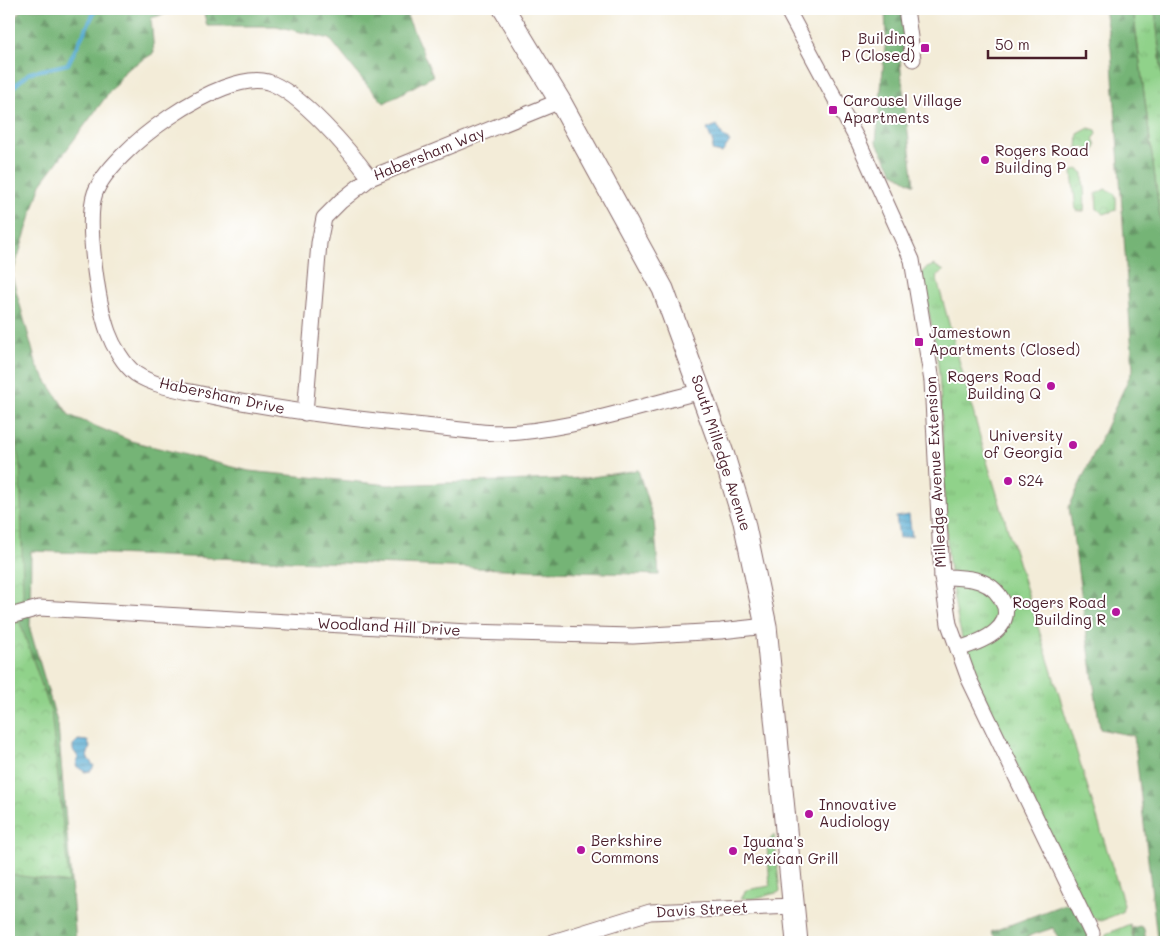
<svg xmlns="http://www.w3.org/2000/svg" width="1175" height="951" font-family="Mali,sans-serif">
  <defs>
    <pattern id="grass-tufts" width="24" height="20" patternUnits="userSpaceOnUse" patternTransform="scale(1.25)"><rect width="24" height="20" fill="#90d28a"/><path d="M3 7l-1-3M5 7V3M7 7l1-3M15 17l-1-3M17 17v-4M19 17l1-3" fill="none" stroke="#7eb477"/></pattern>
    <pattern id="forest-firs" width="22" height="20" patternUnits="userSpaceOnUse" patternTransform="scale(1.25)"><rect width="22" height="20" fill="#74b476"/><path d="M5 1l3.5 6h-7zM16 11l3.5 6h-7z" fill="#619261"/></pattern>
    <pattern id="park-crowns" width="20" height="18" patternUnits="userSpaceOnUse" patternTransform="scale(1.25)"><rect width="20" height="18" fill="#90d28a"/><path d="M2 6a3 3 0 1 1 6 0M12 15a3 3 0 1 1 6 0" fill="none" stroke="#7eb477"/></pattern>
    <pattern id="water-rules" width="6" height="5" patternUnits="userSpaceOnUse" patternTransform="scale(1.25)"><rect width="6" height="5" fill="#56acd2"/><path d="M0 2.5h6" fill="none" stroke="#498bab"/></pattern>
  </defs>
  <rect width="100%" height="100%" fill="#fff"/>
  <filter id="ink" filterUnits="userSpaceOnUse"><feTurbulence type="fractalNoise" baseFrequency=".02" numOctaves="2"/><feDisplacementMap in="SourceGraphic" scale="10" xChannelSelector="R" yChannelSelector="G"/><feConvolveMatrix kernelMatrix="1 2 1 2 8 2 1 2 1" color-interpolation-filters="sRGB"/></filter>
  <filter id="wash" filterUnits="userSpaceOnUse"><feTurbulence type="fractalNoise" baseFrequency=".0096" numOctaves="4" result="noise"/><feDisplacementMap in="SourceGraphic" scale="20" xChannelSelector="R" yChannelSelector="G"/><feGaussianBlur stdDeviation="1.12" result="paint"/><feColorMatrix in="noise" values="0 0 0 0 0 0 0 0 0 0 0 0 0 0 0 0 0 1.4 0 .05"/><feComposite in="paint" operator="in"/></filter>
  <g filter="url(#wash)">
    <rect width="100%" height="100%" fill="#f3ecd8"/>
    <g fill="url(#grass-tufts)" stroke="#6d785a">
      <polygon points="1133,9 1155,9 1166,112 1166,263"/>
      <path d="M934,265L944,271L936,276L985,455L1124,905L1122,912L1101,921L1092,917L1053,843L969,662C939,569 946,469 939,373L935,341L921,276L925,269Z"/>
      <polygon points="774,834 780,892 752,899 741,898 746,890 770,886 767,845"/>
      <polygon points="1130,924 1134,942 1105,942 1106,934"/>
    </g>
    <g fill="url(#forest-firs)" stroke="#5f6a50">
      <polygon points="22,9 182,9 151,18 154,53 126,70 41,184 12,276 37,366 69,415 131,441 249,471 389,485 586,478 638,470 654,521 659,575 31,551 30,629 58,725 76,942 13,942 9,934 9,27"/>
      <polygon points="203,9 404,9 433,76 384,103 366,84 330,39 276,26 207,26"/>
      <polygon points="885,9 902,9 907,57 900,60 901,71 914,185 894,173 876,142 886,37"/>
      <polygon points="1104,9 1133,9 1166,263 1166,942 1134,942 1132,928 1140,926 1144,929 1146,941 1157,939 1134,736 1100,729 1069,507 1133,369 1111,48"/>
      <polygon points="1155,9 1166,9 1166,112"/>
      <polygon points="1070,902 1093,942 1060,942 1053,928 1026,937 1020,942 999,942 991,932"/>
    </g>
    <g fill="url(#park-crowns)" stroke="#6d785a">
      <polygon points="1089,128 1096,130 1097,134 1093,139 1096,146 1093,154 1085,147 1077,149 1078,134"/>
      <path d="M1077,169L1083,173C1083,185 1086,199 1084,211H1076L1072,172Z"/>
      <path d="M1105,189C1119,194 1116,196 1116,210L1104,214L1097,209L1096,194Z"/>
      <polygon points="9,396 20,467 23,594 19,620 51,712 69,883 9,874"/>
    </g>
    <g fill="url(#water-rules)" stroke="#50667e">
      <polygon points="717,125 723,136 730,141 722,153 712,151 713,143 707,129"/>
      <polygon points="909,515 912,536 899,538 896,517"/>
      <polygon points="78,740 88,741 90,747 87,757 94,766 91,771 85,772 76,766 78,757 73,750 73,745"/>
    </g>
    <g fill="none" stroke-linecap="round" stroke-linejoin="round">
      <polyline stroke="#56acd2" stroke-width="4" points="9,91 29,73 68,64 96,9"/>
    </g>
  </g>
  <g filter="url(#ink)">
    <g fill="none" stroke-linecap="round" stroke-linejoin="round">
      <defs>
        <g id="street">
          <polyline points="787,9 859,143 912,260 932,381 942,577 949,624 969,679 1092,934"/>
          <polyline points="906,9 913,59"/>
          <path d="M370,178C350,151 300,92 268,82C222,69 111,150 95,193C85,221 98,304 108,332C113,346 124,365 136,374C154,386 180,390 201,394C274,410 350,419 425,426C456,429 489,435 520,432C582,426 642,406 702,391"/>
          <polyline points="305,413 319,243 324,218 341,201 370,178 560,101"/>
          <path d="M942,577C968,577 995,578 1005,607C1007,616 1003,625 996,631C986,640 971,645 958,649"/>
          <polyline points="14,615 39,608 468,632 633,636 721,631 766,626"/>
          <polyline points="553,942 650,912 795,906"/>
        </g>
        <polyline id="secondary" points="504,9 560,101 663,289 724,456 744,522 766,626 797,942"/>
      </defs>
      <use href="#street" stroke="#856768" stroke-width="17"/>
      <use href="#secondary" stroke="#856768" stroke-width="23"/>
      <use href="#street" stroke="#fff" stroke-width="15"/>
      <use href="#secondary" stroke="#fff" stroke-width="21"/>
    </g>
  </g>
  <g fill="#b5179e" stroke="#fff" stroke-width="2">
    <rect x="920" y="43" width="10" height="10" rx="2.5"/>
    <rect x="828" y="105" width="10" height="10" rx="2.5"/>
    <circle cx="985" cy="160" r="5"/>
    <rect x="914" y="337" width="10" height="10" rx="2.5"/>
    <circle cx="1051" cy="386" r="5"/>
    <circle cx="1073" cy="445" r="5"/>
    <circle cx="1008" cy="481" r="5"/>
    <circle cx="1116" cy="612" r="5"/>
    <circle cx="809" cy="814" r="5"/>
    <circle cx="581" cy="850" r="5"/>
    <circle cx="733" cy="851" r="5"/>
  </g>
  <g text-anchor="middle" stroke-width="4" stroke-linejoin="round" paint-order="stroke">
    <g font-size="15" fill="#4a1f2b" stroke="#fff" text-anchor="start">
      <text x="915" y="44" text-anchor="end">Building<tspan x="915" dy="17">P (Closed)</tspan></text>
      <text x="843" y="106">Carousel Village<tspan x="843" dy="17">Apartments</tspan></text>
      <text x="995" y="156">Rogers Road<tspan x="995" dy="17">Building P</tspan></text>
      <text x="929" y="338">Jamestown<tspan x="929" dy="17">Apartments (Closed)</tspan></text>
      <text x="1041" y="382" text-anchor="end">Rogers Road<tspan x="1041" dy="17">Building Q</tspan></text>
      <text x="1063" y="441" text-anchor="end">University<tspan x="1063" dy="17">of Georgia</tspan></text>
      <text x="1018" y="486">S24</text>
      <text x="1106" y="608" text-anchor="end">Rogers Road<tspan x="1106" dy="17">Building R</tspan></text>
      <text x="819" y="810">Innovative<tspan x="819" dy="17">Audiology</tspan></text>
      <text x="591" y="846">Berkshire<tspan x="591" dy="17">Commons</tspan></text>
      <text x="743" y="847">Iguana's<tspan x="743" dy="17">Mexican Grill</tspan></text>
    </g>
    <g font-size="15" fill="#4a1f2b" stroke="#fff">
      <text transform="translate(429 154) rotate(-22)" y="5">Habersham Way</text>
      <text transform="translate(222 396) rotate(12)" y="5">Habersham Drive</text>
      <text transform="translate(721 453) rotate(72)" y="5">South Milledge Avenue</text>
      <text transform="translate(936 472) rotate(-93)" y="5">Milledge Avenue Extension</text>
      <text transform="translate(389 627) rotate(3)" y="5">Woodland Hill Drive</text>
      <text transform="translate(702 910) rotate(-3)" y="5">Davis Street</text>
    </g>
  </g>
  <rect width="1175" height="951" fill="none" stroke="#fff" stroke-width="30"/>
  <path d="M988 50v8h98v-8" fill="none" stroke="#4a1f2b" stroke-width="2.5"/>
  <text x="995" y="50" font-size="15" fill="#4a1f2b" stroke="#ffffff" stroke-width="4" paint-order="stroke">50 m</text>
</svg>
